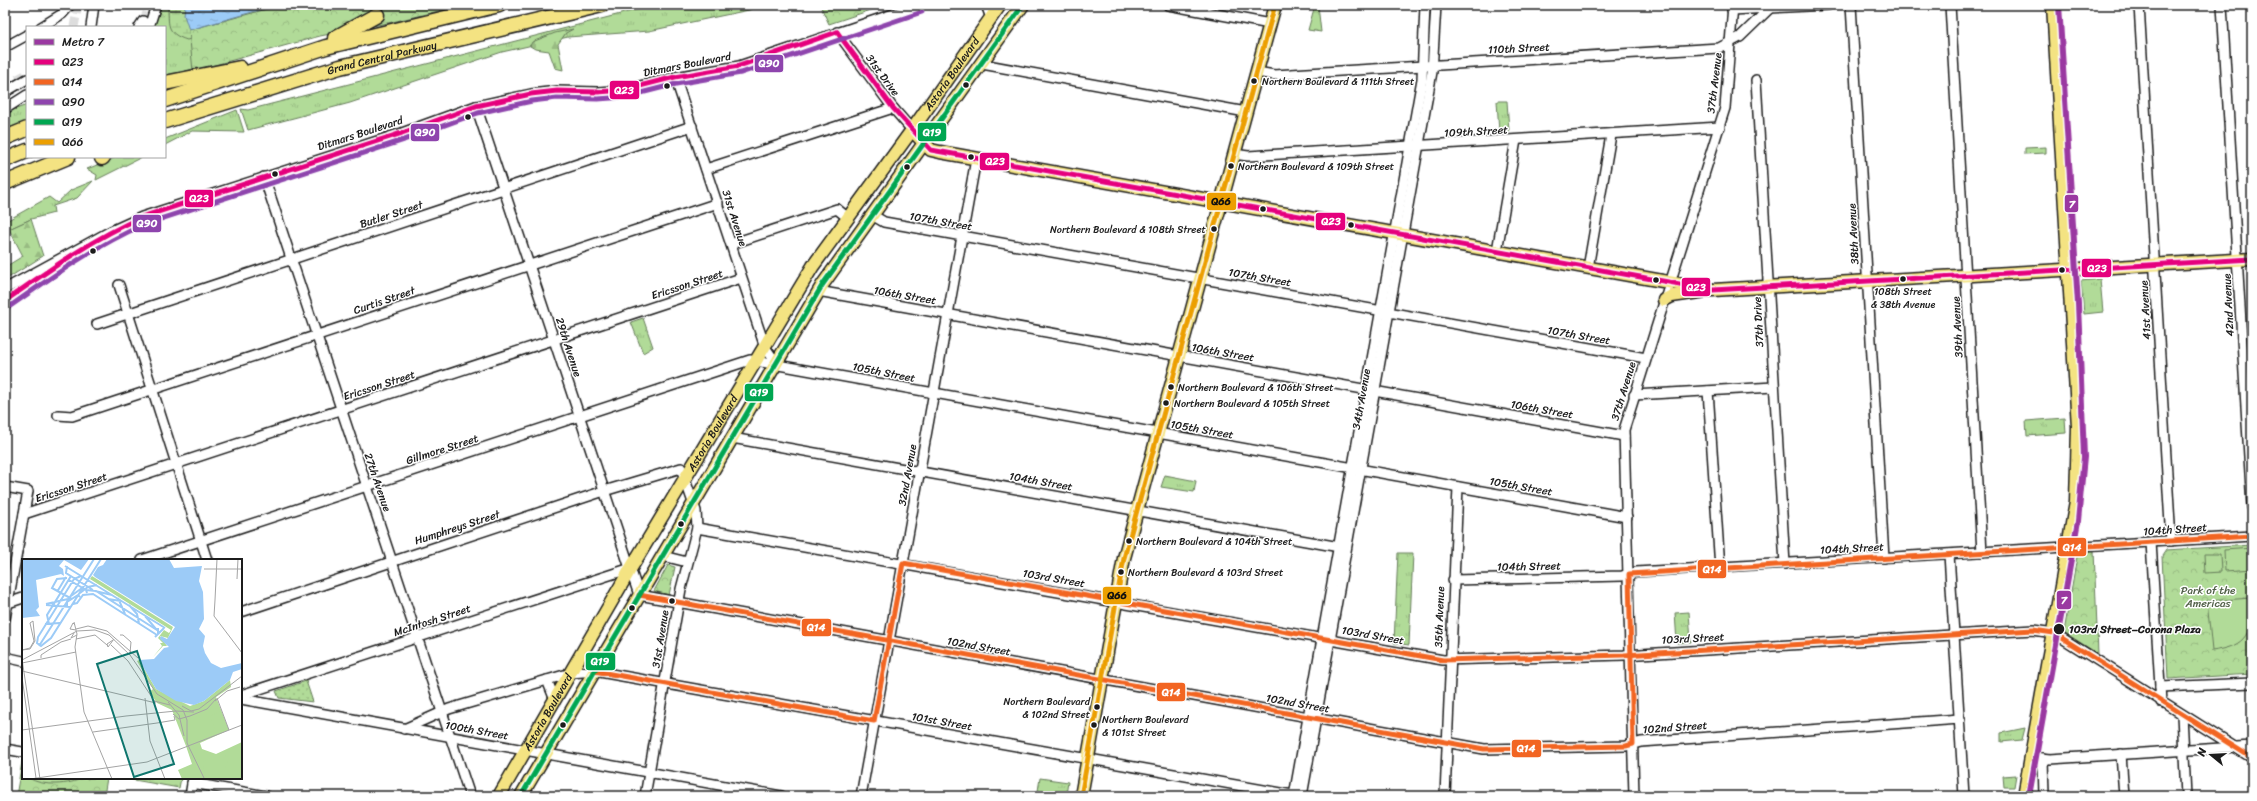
<svg xmlns="http://www.w3.org/2000/svg" width="2257" height="801" font-family="Sriracha,sans-serif">
  <defs>
    <pattern id="grass-tufts" width="24" height="20" patternUnits="userSpaceOnUse"><rect width="24" height="20" fill="#b1db98"/><path d="M3 7l-1-3M5 7V3M7 7l1-3M15 17l-1-3M17 17v-4M19 17l1-3" fill="none" stroke="#98bb82"/></pattern>
    <pattern id="forest-firs" width="22" height="20" patternUnits="userSpaceOnUse"><rect width="22" height="20" fill="#b1db98"/><path d="M5 1l3.5 6h-7zM16 11l3.5 6h-7z" fill="#98bb82"/></pattern>
    <pattern id="wetland-marsh" width="20" height="14" patternUnits="userSpaceOnUse"><rect width="20" height="14" fill="#b1db98"/><path d="M1 5h8M5 5V1M11 12h8M15 12V8" fill="none" stroke="#98bb82"/></pattern>
    <pattern id="park-crowns" width="20" height="18" patternUnits="userSpaceOnUse"><rect width="20" height="18" fill="#b1db98"/><path d="M2 6a3 3 0 1 1 6 0M12 15a3 3 0 1 1 6 0" fill="none" stroke="#98bb82"/></pattern>
    <pattern id="garden-dots" width="8" height="8" patternUnits="userSpaceOnUse"><rect width="8" height="8" fill="#b1db98"/><path d="M2 2h.1M6 6h.1" fill="none" stroke="#98bb82" stroke-width="1.8" stroke-linecap="round"/></pattern>
    <pattern id="water-ripples" width="26" height="14" patternUnits="userSpaceOnUse"><rect width="26" height="14" fill="#9ccbf7"/><path d="M2 4q2-2 4 0t4 0M15 11q2-2 4 0t4 0" fill="none" stroke="#86aed3"/></pattern>
  </defs>
  <rect width="100%" height="100%" fill="#fff"/>
  <filter id="ink" filterUnits="userSpaceOnUse"><feTurbulence type="fractalNoise" baseFrequency=".025" numOctaves="2"/><feDisplacementMap in="SourceGraphic" scale="8" xChannelSelector="R" yChannelSelector="G"/><feConvolveMatrix kernelMatrix="1 2 1 2 8 2 1 2 1" color-interpolation-filters="sRGB"/></filter>
  <g filter="url(#ink)">
    <g fill="url(#grass-tufts)" stroke="#667c5a">
      <path d="M159,5H168C169,31 168,31 194,39L201,67L165,77V27H151Z"/>
      <polygon points="668,5 762,5 749,10 649,31 568,37 502,52 350,103 248,130 241,109 248,110 636,10"/>
      <polygon points="1497,101 1507,101 1509,131 1499,132"/>
      <polygon points="27,105 27,122 5,131 5,113"/>
      <polygon points="237,110 244,132 192,131 165,145 165,139"/>
      <polygon points="2046,147 2046,153 2025,154 2025,148"/>
      <polygon points="117,157 142,157 96,180 97,175 87,169"/>
      <polygon points="93,181 77,198 53,206 54,213 31,219 5,231 5,223 8,220 49,197 57,203 71,190"/>
      <polygon points="2100,279 2103,312 2084,314 2081,281"/>
      <polygon points="643,318 653,347 643,353 631,322"/>
      <polygon points="2065,418 2066,433 2027,436 2026,421"/>
      <polygon points="1165,475 1196,481 1194,492 1161,487"/>
      <polygon points="1398,553 1413,553 1409,645 1394,643"/>
      <polygon points="1689,612 1691,642 1677,643 1675,613"/>
      <polygon points="2025,728 2022,740 2001,742 2001,733"/>
      <polygon points="2016,775 2014,787 2004,787 2003,776"/>
      <polygon points="1040,778 1068,782 1066,795 1038,791"/>
    </g>
    <g fill="url(#forest-firs)" stroke="#667c5a">
      <polygon points="573,29 566,33 558,44 563,70 555,68 549,51 535,49 530,46 532,42 555,33"/>
      <polygon points="31,219 43,256 5,280 5,267 23,256 9,229"/>
    </g>
    <path fill="url(#wetland-marsh)" stroke="#667c5a" d="M168,5H279L252,21L187,40C165,33 169,24 168,5Z"/>
    <g fill="url(#park-crowns)" stroke="#667c5a">
      <polygon points="282,5 464,5 388,23 320,36 193,71 189,30"/>
      <polygon points="820,5 886,5 829,24"/>
      <polygon points="1315,5 1318,6 1321,32 1308,30"/>
      <polygon points="2252,545 2252,674 2168,679 2162,556 2166,550"/>
      <polygon points="2094,550 2098,654 2064,632 2078,551"/>
      <polygon points="668,565 675,567 669,595 654,591"/>
      <polygon points="23,756 23,778 107,778 104,796 16,796"/>
      <polygon points="123,778 181,778 179,788"/>
    </g>
    <polygon fill="url(#garden-dots)" stroke="#667c5a" points="306,681 313,702 279,698 276,691"/>
    <g fill="#b1db98" stroke="#667c5a">
      <polygon points="2252,548 2252,569 2225,571 2224,550"/>
      <polygon points="2204,554 2220,554 2221,572 2205,573"/>
      <path d="M2252,598C2252,633 2248,646 2212,651L2207,601Z"/>
      <path d="M29,778H83C69,785 43,787 29,778Z"/>
    </g>
    <polygon fill="url(#water-ripples)" stroke="#69859f" points="185,5 277,5 189,30 184,15"/>
    <g fill="none" stroke-linecap="round" stroke-linejoin="round">
      <g stroke="#ddd" stroke-width="9" stroke-dasharray="9 4.5" stroke-linecap="butt">
        <polyline points="143,21 151,5"/>
        <polyline points="74,27 78,5"/>
        <polyline points="5,86 27,74"/>
      </g>
      <defs>
        <g id="minor">
          <polyline points="986,5 991,18"/>
          <polyline points="1168,5 1270,24"/>
          <polyline points="1851,5 1884,558"/>
          <polyline points="1950,5 1982,552"/>
          <polyline points="2139,5 2171,541"/>
          <polyline points="2222,5 2252,507"/>
          <polyline points="1732,10 1828,5"/>
          <polyline points="41,27 62,14 70,5"/>
          <polyline points="91,27 94,5"/>
          <polyline points="139,27 143,21"/>
          <polyline points="149,27 156,5"/>
          <polyline points="837,32 893,108 912,130"/>
          <polyline points="5,47 27,35"/>
          <polyline points="982,64 1246,112"/>
          <polyline points="1257,72 1274,75 1719,48 1740,37 1770,8"/>
          <polyline points="675,77 765,347 777,364"/>
          <polyline points="1756,80 1785,564"/>
          <polyline points="5,92 27,79"/>
          <polyline points="476,106 639,595 1484,749 1626,746 1641,742 1960,719"/>
          <polyline points="5,109 27,95"/>
          <polyline points="1234,154 1248,156 1720,127"/>
          <polyline points="706,169 893,108"/>
          <polyline points="264,177 470,796"/>
          <polyline points="872,215 884,222 1646,358"/>
          <polyline points="731,244 837,209 848,218"/>
          <polyline points="1497,251 1516,140"/>
          <polyline points="1588,268 1611,135"/>
          <polyline points="119,285 207,560"/>
          <polyline points="5,289 111,231 142,217 402,133 476,106 531,94 557,91 598,92 624,90 675,77 739,66 920,5"/>
          <polyline points="818,291 1624,436"/>
          <polyline points="5,301 51,269"/>
          <polyline points="97,324 692,126"/>
          <polyline points="1708,391 1720,568"/>
          <polyline points="1634,395 1774,387"/>
          <polyline points="58,415 72,416 718,203"/>
          <polyline points="732,438 1345,548"/>
          <polyline points="5,487 28,491 5,619"/>
          <polyline points="24,514 741,278"/>
          <polyline points="697,528 1443,660 1624,655 2033,630 2054,633 2252,758"/>
          <polyline points="2151,542 2161,702"/>
          <polyline points="1949,554 1964,796"/>
          <polyline points="663,556 687,562"/>
          <polyline points="142,560 750,360 1627,517"/>
          <polyline points="1453,580 1622,576 1636,572 2252,536"/>
          <polyline points="8,603 23,598"/>
          <polyline points="241,612 604,491 681,468 696,511 697,528 681,589 645,796"/>
          <polyline points="5,657 23,661"/>
          <polyline points="547,680 555,700"/>
          <polyline points="2160,687 2252,683"/>
          <polyline points="241,695 631,568"/>
          <polyline points="241,699 781,796"/>
          <polyline points="2182,715 2186,796"/>
          <polyline points="404,729 449,709 571,673 594,671 1298,796"/>
          <polyline points="5,749 22,752"/>
          <polyline points="2121,754 2124,796"/>
          <polyline points="2031,757 2050,759 2252,746"/>
          <polyline points="2043,758 2044,796"/>
          <polyline points="192,783 266,796"/>
          <polyline points="190,796 193,778"/>
          <polyline points="861,796 976,159"/>
          <polyline points="1294,796 1422,79 1425,5"/>
          <polyline points="1302,796 1432,72 1436,5"/>
          <polyline points="1445,796 1458,487"/>
          <polyline points="1634,796 1624,430 1725,108 1733,5"/>
        </g>
        <g id="major">
          <polyline points="912,130 931,150 940,152 1713,290 2252,259"/>
          <polyline points="1664,300 1672,296 1706,291"/>
          <path id="s1" d="M499,796L631,568L813,266L912,130L1000,5"/>
          <polyline points="521,796 823,284 1023,5"/>
          <polyline points="1081,796 1124,558 1275,5"/>
          <polyline points="2024,796 2076,501 2078,427 2053,5"/>
        </g>
        <g id="highway">
          <polyline points="335,38 377,15"/>
          <polyline points="165,83 240,68"/>
          <polyline points="165,100 326,47 499,5"/>
          <path id="s2" d="M165,121L340,67L602,5"/>
          <polyline points="5,138 27,129"/>
          <polyline points="102,158 103,157"/>
          <polyline points="5,160 27,151"/>
          <polyline points="5,183 68,157"/>
        </g>
      </defs>
      <use href="#minor" stroke="#1c1c1c" stroke-width="12"/>
      <use href="#major" stroke="#1c1c1c" stroke-width="15"/>
      <use href="#highway" stroke="#1c1c1c" stroke-width="17"/>
      <use href="#minor" stroke="#fff" stroke-width="9"/>
      <use href="#major" stroke="#f4e382" stroke-width="12"/>
      <use href="#highway" stroke="#f4e382" stroke-width="14"/>
      <defs>
        <g id="bus-1">
          <polyline points="837,32 893,108 931,150 1713,290 2252,259"/>
          <path d="M5,301C49,270 92,239 142,217L402,133L476,106L531,94L557,91L598,92L624,90L675,77L739,66L837,32"/>
        </g>
        <g id="bus-2">
          <polyline points="639,595 1484,749 1626,746 1633,744 1629,574 2252,536"/>
          <polyline points="594,671 874,721 903,563 1443,660 1624,655 2033,630 2054,633 2252,758"/>
        </g>
        <path id="bus-3" d="M9,307C53,276 95,246 145,224L404,140L478,113L532,101L557,98L598,99L625,97L676,84L741,73L922,12"/>
        <polyline id="bus-4" points="521,796 823,284 1023,5"/>
        <polyline id="bus-5" points="1081,796 1124,558 1275,5"/>
      </defs>
      <use href="#bus-1" stroke="#fff" stroke-width="8"/>
      <use href="#bus-2" stroke="#fff" stroke-width="8"/>
      <use href="#bus-3" stroke="#fff" stroke-width="8"/>
      <use href="#bus-4" stroke="#fff" stroke-width="8"/>
      <use href="#bus-5" stroke="#fff" stroke-width="8"/>
      <use href="#bus-1" stroke="#e5007d" stroke-width="5"/>
      <use href="#bus-2" stroke="#f26522" stroke-width="5"/>
      <use href="#bus-3" stroke="#8e44ad" stroke-width="5"/>
      <use href="#bus-4" stroke="#00a651" stroke-width="5"/>
      <use href="#bus-5" stroke="#ec9f01" stroke-width="5"/>
      <defs>
        <polyline id="metro-1" points="2029,796 2078,521 2084,457 2078,304 2059,5"/>
      </defs>
      <use href="#metro-1" stroke="#fff" stroke-width="9"/>
      <use href="#metro-1" stroke="#9a38a1" stroke-width="6"/>
    </g>
  </g>
  <g fill="#1c1c1c" stroke="#fff" stroke-width="1.5">
    <circle cx="1254" cy="81" r="3.5"/>
    <circle cx="966" cy="85" r="3.5"/>
    <circle cx="667" cy="86" r="3.5"/>
    <circle cx="468" cy="117" r="3.5"/>
    <circle cx="971" cy="157" r="3.5"/>
    <circle cx="1231" cy="166" r="3.5"/>
    <circle cx="907" cy="167" r="3.5"/>
    <circle cx="275" cy="174" r="3.5"/>
    <circle cx="1263" cy="209" r="3.5"/>
    <circle cx="1351" cy="225" r="3.5"/>
    <circle cx="1214" cy="229" r="3.5"/>
    <circle cx="93" cy="251" r="3.5"/>
    <circle cx="2062" cy="270" r="3.5"/>
    <circle cx="1903" cy="279" r="3.5"/>
    <circle cx="1656" cy="280" r="3.5"/>
    <circle cx="1171" cy="387" r="3.5"/>
    <circle cx="1166" cy="403" r="3.5"/>
    <circle cx="681" cy="524" r="3.5"/>
    <circle cx="1129" cy="541" r="3.5"/>
    <circle cx="1121" cy="572" r="3.5"/>
    <circle cx="672" cy="601" r="3.5"/>
    <circle cx="632" cy="608" r="3.5"/>
    <circle cx="2059" cy="629" r="6"/>
    <circle cx="1097" cy="707" r="3.5"/>
    <circle cx="563" cy="725" r="3.5"/>
    <circle cx="1094" cy="725" r="3.5"/>
  </g>
  <g text-anchor="middle" stroke-width="3" stroke-linejoin="round" paint-order="stroke">
    <g font-size="10" fill="#1c1c1c" stroke="#fff" text-anchor="start">
      <text x="1262" y="85">Northern Boulevard &amp; 111th Street</text>
      <text x="1238" y="170">Northern Boulevard &amp; 109th Street</text>
      <text x="1206" y="233" text-anchor="end">Northern Boulevard &amp; 108th Street</text>
      <text x="1903" y="295" text-anchor="middle">108th Street<tspan x="1903" dy="13">&amp; 38th Avenue</tspan></text>
      <text x="1178" y="391">Northern Boulevard &amp; 106th Street</text>
      <text x="1174" y="407">Northern Boulevard &amp; 105th Street</text>
      <text x="1136" y="545">Northern Boulevard &amp; 104th Street</text>
      <text x="1128" y="576">Northern Boulevard &amp; 103rd Street</text>
      <text x="1090" y="705" text-anchor="end">Northern Boulevard<tspan x="1090" dy="13">&amp; 102nd Street</tspan></text>
      <text x="1102" y="723">Northern Boulevard<tspan x="1102" dy="13">&amp; 101st Street</tspan></text>
    </g>
    <g font-size="11" fill="#1c1c1c" stroke="#fff">
      <text transform="translate(1519 48) rotate(-3)" y="4">110th Street</text>
      <text dy="4" stroke="none"><textPath href="#s2" startOffset="226">Grand Central Parkway</textPath></text>
      <text transform="translate(687 64) rotate(-11)" y="4">Ditmars Boulevard</text>
      <text dy="4" stroke="none"><textPath href="#s1" startOffset="853">Astoria Boulevard</textPath></text>
      <text transform="translate(883 75) rotate(54)" y="4">31st Drive</text>
      <text transform="translate(1714 83) rotate(-83)" y="4">37th Avenue</text>
      <text transform="translate(1476 131) rotate(-3)" y="4">109th Street</text>
      <text transform="translate(360 133) rotate(-18)" y="4">Ditmars Boulevard</text>
      <text transform="translate(391 214) rotate(-18)" y="4">Butler Street</text>
      <text transform="translate(735 218) rotate(72)" y="4">31st Avenue</text>
      <text transform="translate(941 221) rotate(10)" y="4">107th Street</text>
      <text transform="translate(1853 234) rotate(-93)" y="4">38th Avenue</text>
      <text transform="translate(1260 277) rotate(10)" y="4">107th Street</text>
      <text transform="translate(687 284) rotate(-18)" y="4">Ericsson Street</text>
      <text transform="translate(905 295) rotate(10)" y="4">106th Street</text>
      <text transform="translate(384 300) rotate(-19)" y="4">Curtis Street</text>
      <text transform="translate(2228 305) rotate(-93)" y="4">42nd Avenue</text>
      <text transform="translate(2145 310) rotate(-93)" y="4">41st Avenue</text>
      <text transform="translate(1758 322) rotate(-93)" y="4">37th Drive</text>
      <text transform="translate(1957 327) rotate(-93)" y="4">39th Avenue</text>
      <text transform="translate(1579 335) rotate(10)" y="4">107th Street</text>
      <text transform="translate(569 347) rotate(72)" y="4">29th Avenue</text>
      <text transform="translate(1223 352) rotate(10)" y="4">106th Street</text>
      <text transform="translate(884 372) rotate(11)" y="4">105th Street</text>
      <text transform="translate(379 385) rotate(-18)" y="4">Ericsson Street</text>
      <text transform="translate(1623 391) rotate(-73)" y="4">37th Avenue</text>
      <text transform="translate(1361 399) rotate(-80)" y="4">34th Avenue</text>
      <text transform="translate(1542 409) rotate(10)" y="4">106th Street</text>
      <text transform="translate(1202 429) rotate(10)" y="4">105th Street</text>
      <text dy="4" stroke="none"><textPath href="#s1" startOffset="421">Astoria Boulevard</textPath></text>
      <text transform="translate(442 449) rotate(-18)" y="4">Gillmore Street</text>
      <text transform="translate(907 475) rotate(-80)" y="4">32nd Avenue</text>
      <text transform="translate(1041 481) rotate(10)" y="4">104th Street</text>
      <text transform="translate(378 482) rotate(71)" y="4">27th Avenue</text>
      <text transform="translate(1521 486) rotate(10)" y="4">105th Street</text>
      <text transform="translate(71 487) rotate(-18)" y="4">Ericsson Street</text>
      <text transform="translate(457 527) rotate(-18)" y="4">Humphreys Street</text>
      <text transform="translate(2175 529) rotate(-4)" y="4">104th Street</text>
      <text transform="translate(1852 548) rotate(-3)" y="4">104th Street</text>
      <text transform="translate(1529 566) rotate(-1)" y="4">104th Street</text>
      <text transform="translate(1054 578) rotate(10)" y="4">103rd Street</text>
      <text transform="translate(1439 617) rotate(-88)" y="4">35th Avenue</text>
      <text transform="translate(432 620) rotate(-18)" y="4">McIntosh Street</text>
      <text transform="translate(1373 635) rotate(10)" y="4">103rd Street</text>
      <text transform="translate(1693 638) rotate(-3)" y="4">103rd Street</text>
      <text transform="translate(660 639) rotate(-81)" y="4">31st Avenue</text>
      <text transform="translate(979 646) rotate(10)" y="4">102nd Street</text>
      <text transform="translate(1298 703) rotate(10)" y="4">102nd Street</text>
      <text dy="4" stroke="none"><textPath href="#s1" startOffset="97">Astoria Boulevard</textPath></text>
      <text transform="translate(942 721) rotate(10)" y="4">101st Street</text>
      <text transform="translate(1675 727) rotate(-4)" y="4">102nd Street</text>
      <text transform="translate(477 730) rotate(10)" y="4">100th Street</text>
    </g>
    <g font-size="11" fill="#505f47" stroke="#fff">
      <text x="2208" y="594">Park of the<tspan x="2208" dy="13">Americas</tspan></text>
    </g>
    <g font-size="11" font-weight="bold" fill="#1c1c1c" stroke="#fff" text-anchor="start">
      <text x="2069" y="633">103rd Street–Corona Plaza</text>
    </g>
  </g>
  <g transform="translate(22 559)">
    <rect width="220" height="220" fill="#fff"/>
    <path d="M70,17L151,68L146,79L138,77L145,87H141L131,98L121,100L131,98L140,87L138,84H141L136,79L142,71L147,74L149,71L68,20Z" fill="#b1db98"/>
    <path d="M117,101L134,130L168,147L182,142L208,121L209,128L194,138L207,171L178,184L180,190L194,195L220,183V220H160L156,211L170,205L164,187L150,151L135,144L127,133L131,130L115,102Z" fill="#b1db98"/>
    <path d="M199,152L202,162L193,170L188,157ZM198,194L207,199L202,212L184,218L180,203Z" fill="#b1db98"/>
    <path d="M0,0H67L59,11L42,1L37,7L41,10L42,17L39,15L14,21L17,48L14,51L18,57L0,59ZM85,0H147L152,9L180,7L177,22L181,33L182,60L177,70L183,77L181,87L183,94L189,104L199,109L220,104V110L211,113L208,121L182,142L172,146L154,142L134,130L117,101L132,100L142,89L147,88L138,80L139,77L145,80L153,68L73,18L71,16L76,8L81,6Z" fill="#9ccbf7"/>
    <path fill="none" stroke="#9ccbf7" stroke-width="2" d="M43,7L143,69M45,7L44,14L71,31M59,17L52,20L16,78L15,84L19,87L29,79L79,0M45,19L35,20L30,29L50,40M47,21L64,31L65,34M64,31L74,32L138,73M73,32L90,36M35,33L44,18M58,34L66,28L75,26M49,37L60,29M96,39L103,55M86,40L99,42M24,45L46,40M51,45L55,44L61,36L71,35L135,76M24,46L48,48M107,46L115,55L117,64M45,47V43L56,36L58,38M123,57L134,70H136V75M23,65L38,64M27,65L25,56L49,17M133,78L142,69M17,87L72,0"/>
    <path fill="none" stroke="#a4a4a4" stroke-width="1" d="M182,10H220M215,20L216,0M193,41L195,0M193,41L192,57L220,94M52,63L55,75L53,88L62,153L90,220M53,66L51,64L48,70L54,71M54,70L66,67L85,72L116,99M52,74L49,79L55,76M98,76H101L109,83L108,94M54,80L73,76L85,86M91,81L85,85L86,88L92,80M89,86L106,102L133,143M0,91L8,89L12,82L8,64L11,62L13,82L8,90L0,91M19,99V96L39,83L49,80M0,100L18,220M0,101L55,72L73,71L87,76L108,96L135,135L161,151L165,161V184L182,219M0,104L54,93M0,112L134,144M0,118L14,219M123,139L128,182L143,220M195,139L207,171M132,142L148,146M193,142L205,132L218,128M146,143L157,156L162,177M160,147L169,152L177,150L220,117M151,155L157,160L168,157L185,150L194,140M0,171L104,157L154,152L172,153M71,173L135,164L153,161L152,157M8,220L125,203L220,166"/>
    <path fill="#0f766e" fill-opacity="0.15" stroke="#0f766e" stroke-width="2" d="M115,92L152,205L112,218L75,105Z"/>
    <rect width="220" height="220" fill="none" stroke="#1c1c1c" stroke-width="2"/>
  </g>
  <g stroke="#fff" stroke-width="1.5">
    <rect x="754" y="54" width="30" height="19" rx="4" fill="#8e44ad"/>
    <rect x="609" y="80" width="31" height="20" rx="4" fill="#e5007d"/>
    <rect x="917" y="122" width="30" height="20" rx="4" fill="#00a651"/>
    <rect x="410" y="123" width="30" height="19" rx="4" fill="#8e44ad"/>
    <rect x="979" y="152" width="31" height="19" rx="4" fill="#e5007d"/>
    <rect x="184" y="189" width="30" height="19" rx="4" fill="#e5007d"/>
    <rect x="1206" y="192" width="31" height="19" rx="4" fill="#ec9f01"/>
    <rect x="2064" y="194" width="15" height="19" rx="4" fill="#9a38a1"/>
    <rect x="1315" y="212" width="31" height="19" rx="4" fill="#e5007d"/>
    <rect x="132" y="214" width="30" height="19" rx="4" fill="#8e44ad"/>
    <rect x="2081" y="258" width="31" height="20" rx="4" fill="#e5007d"/>
    <rect x="1681" y="277" width="30" height="20" rx="4" fill="#e5007d"/>
    <rect x="744" y="383" width="30" height="19" rx="4" fill="#00a651"/>
    <rect x="2057" y="537" width="30" height="20" rx="4" fill="#f26522"/>
    <rect x="1697" y="559" width="30" height="20" rx="4" fill="#f26522"/>
    <rect x="1102" y="586" width="30" height="19" rx="4" fill="#ec9f01"/>
    <rect x="2056" y="590" width="16" height="20" rx="4" fill="#9a38a1"/>
    <rect x="801" y="618" width="31" height="19" rx="4" fill="#f26522"/>
    <rect x="585" y="652" width="31" height="19" rx="4" fill="#00a651"/>
    <rect x="1156" y="682" width="30" height="20" rx="4" fill="#f26522"/>
    <rect x="1511" y="739" width="31" height="19" rx="4" fill="#f26522"/>
  </g>
  <g font-size="11" text-anchor="middle" font-weight="bold" fill="#fff">
    <text x="769" y="67">Q90</text>
    <text x="624" y="94">Q23</text>
    <text x="932" y="136">Q19</text>
    <text x="425" y="136">Q90</text>
    <text x="995" y="165">Q23</text>
    <text x="199" y="202">Q23</text>
    <text x="2072" y="208">7</text>
    <text x="1331" y="225">Q23</text>
    <text x="147" y="227">Q90</text>
    <text x="2097" y="272">Q23</text>
    <text x="1696" y="291">Q23</text>
    <text x="759" y="396">Q19</text>
    <text x="2072" y="551">Q14</text>
    <text x="1712" y="573">Q14</text>
    <text x="2064" y="604">7</text>
    <text x="816" y="631">Q14</text>
    <text x="600" y="665">Q19</text>
    <text x="1171" y="696">Q14</text>
    <text x="1526" y="752">Q14</text>
  </g>
  <g font-size="11" text-anchor="middle" font-weight="bold" fill="#111">
    <text x="1221" y="205">Q66</text>
    <text x="1117" y="599">Q66</text>
  </g>
  <rect width="2257" height="801" fill="none" stroke="#fff" stroke-width="20"/>
  <rect x="10" y="10" width="2237" height="781" fill="none" stroke="#1c1c1c" stroke-width="1.5" filter="url(#ink)"/>
  <rect x="26" y="26" width="140" height="132" fill="#ffffff" stroke="#a4a4a4"/>
  <rect x="34" y="39" width="20" height="6" fill="#9a38a1" stroke="#a4a4a4"/>
  <text x="62" y="46" font-size="12" fill="#1c1c1c">Metro 7</text>
  <rect x="34" y="59" width="20" height="6" fill="#e5007d" stroke="#a4a4a4"/>
  <text x="62" y="66" font-size="12" fill="#1c1c1c">Q23</text>
  <rect x="34" y="79" width="20" height="6" fill="#f26522" stroke="#a4a4a4"/>
  <text x="62" y="86" font-size="12" fill="#1c1c1c">Q14</text>
  <rect x="34" y="99" width="20" height="6" fill="#8e44ad" stroke="#a4a4a4"/>
  <text x="62" y="106" font-size="12" fill="#1c1c1c">Q90</text>
  <rect x="34" y="119" width="20" height="6" fill="#00a651" stroke="#a4a4a4"/>
  <text x="62" y="126" font-size="12" fill="#1c1c1c">Q19</text>
  <rect x="34" y="139" width="20" height="6" fill="#ec9f01" stroke="#a4a4a4"/>
  <text x="62" y="146" font-size="12" fill="#1c1c1c">Q66</text>
  <g transform="translate(2211 755) rotate(288)" stroke="#ffffff" stroke-width="3" paint-order="stroke">
  <path d="M0-3L7 15L0 10L-7 15Z" fill="#1c1c1c"/>
  <text y="-6" font-size="11" font-weight="bold" text-anchor="middle" fill="#1c1c1c">N</text>
  </g>
</svg>
